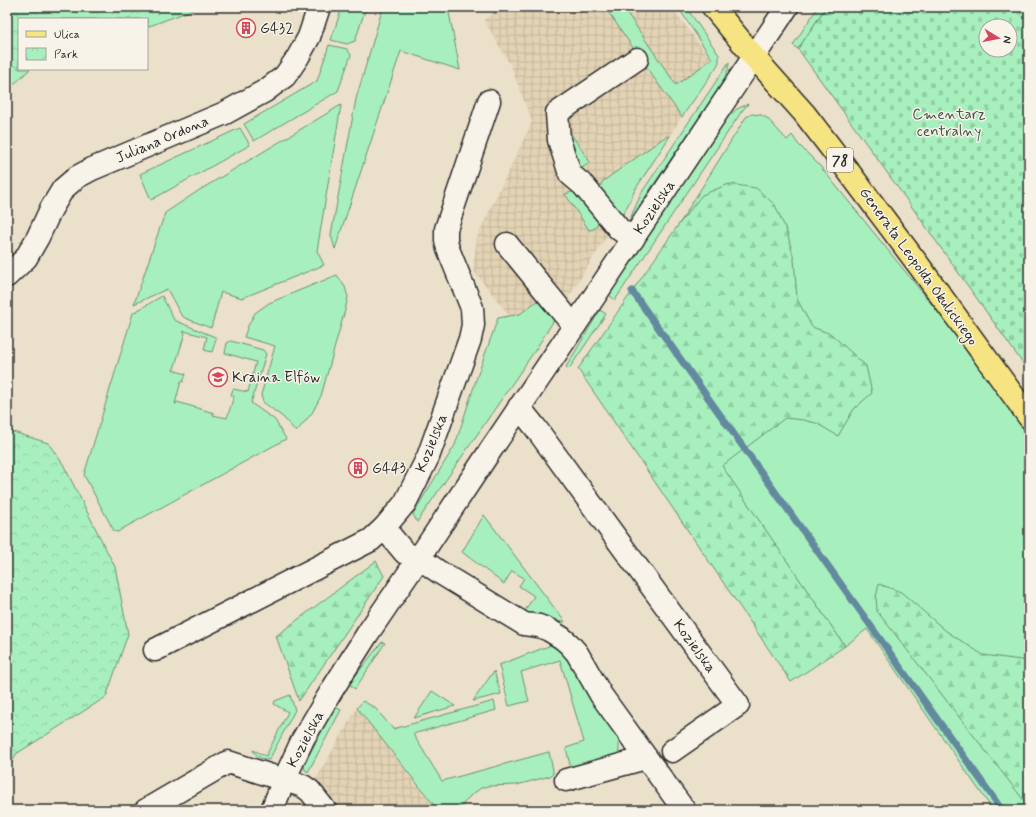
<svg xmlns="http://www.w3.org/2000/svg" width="1036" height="817" font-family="Mynerve,sans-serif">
  <defs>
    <pattern id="industrial-grid" width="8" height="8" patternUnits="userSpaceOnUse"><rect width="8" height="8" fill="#e3d3b5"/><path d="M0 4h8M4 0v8" fill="none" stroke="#c3b59c"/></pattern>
    <pattern id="forest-firs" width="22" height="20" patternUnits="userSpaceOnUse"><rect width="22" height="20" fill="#a7f0be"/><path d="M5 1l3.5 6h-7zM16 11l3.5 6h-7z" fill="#90cea3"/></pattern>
    <pattern id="cemetery-stones" width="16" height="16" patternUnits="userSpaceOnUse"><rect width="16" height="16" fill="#a7f0be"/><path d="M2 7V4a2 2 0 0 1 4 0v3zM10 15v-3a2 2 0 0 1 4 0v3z" fill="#90cea3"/></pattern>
    <pattern id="park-crowns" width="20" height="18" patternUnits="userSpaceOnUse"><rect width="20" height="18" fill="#a7f0be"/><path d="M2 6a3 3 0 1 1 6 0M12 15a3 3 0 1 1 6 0" fill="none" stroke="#90cea3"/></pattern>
  </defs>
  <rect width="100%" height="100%" fill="#ebe0ca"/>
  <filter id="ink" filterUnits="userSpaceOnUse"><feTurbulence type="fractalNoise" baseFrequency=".025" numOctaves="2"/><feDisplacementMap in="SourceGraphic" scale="8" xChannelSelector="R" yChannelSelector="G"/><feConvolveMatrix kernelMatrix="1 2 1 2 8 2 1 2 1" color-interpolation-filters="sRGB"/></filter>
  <g filter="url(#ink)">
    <g fill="url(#industrial-grid)">
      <polygon points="501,7 671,7 715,64 536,349 473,270 477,237 532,122 511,66 484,20"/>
      <polygon points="357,708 382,739 436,810 300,810 302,803"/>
    </g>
    <g fill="#a7f0be" stroke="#698e74">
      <polygon points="342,7 366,7 355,41 347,44 331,40"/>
      <polygon points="383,7 448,7 460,70 401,51 335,249 331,235 356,99"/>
      <polygon points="489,7 506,7 495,14"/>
      <polygon points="605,7 623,7 676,85 712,59 678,7 686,7 719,55 719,62 717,66 682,117 649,71"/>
      <polygon points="818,7 826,7 798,49 793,45"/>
      <polygon points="329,45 347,49 351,55 338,91 254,141 244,124 317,81"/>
      <path d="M729,62C729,72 723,80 719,88L629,221L642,192Z"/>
      <polygon points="748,104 742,111 615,300 609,295 729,116 737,109"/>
      <polygon points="341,105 317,251 324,265 242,298 221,292 211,328 185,318 181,315 167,289 134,304 165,213 198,191"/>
      <polygon points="752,114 761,115 767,118 787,140 792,135 798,144 820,166 950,327 1029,437 1029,810 993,810 867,629 845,646 721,466 679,224 746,117"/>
      <polygon points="240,128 250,145 151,200 140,174"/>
      <polygon points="567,128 590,162 582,168 579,167"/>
      <polygon points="670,136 636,188 621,219 599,189 602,182 665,137"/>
      <polygon points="572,192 575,192 598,220 598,223 594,229 589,230 565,194"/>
      <polygon points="337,275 345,287 348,297 345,310 321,396 312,413 296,432 284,418 263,402 261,395 275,346 244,337 248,326 255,313 269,303"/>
      <polygon points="162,296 174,320 215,337 216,339 212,352 204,350 207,337 184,331 183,332 185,333 174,369 173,369 173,370 186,374 183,382 181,381 175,404 176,404 177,402 214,413 213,415 227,418 234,396 231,395 233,389 248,392 256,362 225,353 227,343 231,341 263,350 266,354 251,403 275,420 286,439 122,529 118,532 114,531 84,475 133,313"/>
      <polygon points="537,301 554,320 536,349 417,522 413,514 455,445 478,374 498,318 520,314"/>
      <polygon points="600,310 606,314 569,369 566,367"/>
      <polygon points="484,515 565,622 558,622 547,616 536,615 525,613 526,609 534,596 519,586 524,578 512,571 504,584 462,552"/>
      <polygon points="382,642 385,643 355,689 349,684"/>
      <polygon points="554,644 569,660 614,728 619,742 619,751 615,756 574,767 570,765 566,748 584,742 560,660 521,672 529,701 509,706 499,665"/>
      <polygon points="494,671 501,694 473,701"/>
      <polygon points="432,691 455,706 414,718"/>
      <path d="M290,695L295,710L269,760C262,759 256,757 253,750L266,756L288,712L274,704L275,701Z"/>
      <polygon points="363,701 375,708 393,729 494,701 496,710 413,734 442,781 549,752 553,770 553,774 550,776 517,785 488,786 481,788 470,796 463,804 462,810 438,810 357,708"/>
      <polygon points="335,707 341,710 308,772 305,770 304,766 305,762"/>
    </g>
    <g fill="url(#forest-firs)" stroke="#698e74">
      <polygon points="729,184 756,188 775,205 787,232 794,259 797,299 812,327 831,334 866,366 872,393 854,409 838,436 816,423 803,420 785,418 722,466 845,646 791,682 578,369 679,224 702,195"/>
      <polygon points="376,561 384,576 299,701 276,636"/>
      <polygon points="879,584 901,592 946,631 983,655 1029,661 1029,807 877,611 876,597"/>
    </g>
    <path fill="url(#cemetery-stones)" stroke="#698e74" fill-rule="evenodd" d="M826,7H1029V372L914,210L798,49ZM986,26H1010V50H986Z"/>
    <g fill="url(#park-crowns)" stroke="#698e74">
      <polygon points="7,7 200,7 147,27 147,19 19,19 19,69 30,69 7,91"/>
      <polygon points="7,430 48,443 63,464 115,567 128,634 106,697 16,754 7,771"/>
    </g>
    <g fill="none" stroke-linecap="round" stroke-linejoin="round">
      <polyline stroke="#64899e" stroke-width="7" points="632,291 1002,810"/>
      <defs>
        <g id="minor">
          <polyline points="633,239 619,229 583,185 570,174 559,140 557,113 637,59"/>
          <polyline points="507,244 564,314 575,325"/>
          <polyline points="7,276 26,258 38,237 51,209 63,189 77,177 92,169 225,113 265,91 285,76 298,57 309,37 319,7"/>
          <polyline points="519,407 535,427 738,705 672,751"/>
          <polyline points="384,528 405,503 428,457 470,339 473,325 472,308 448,249 446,240 446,229 489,101"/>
          <polyline points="155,650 371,540 384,528 405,553 419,558 439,572 524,624 539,626 549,630 562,638 569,644 577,653 601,695 684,810"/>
          <polyline points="566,780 646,758"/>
          <polyline points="146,810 228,762 303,786 310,791 325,810"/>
          <polyline points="272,810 284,780 303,739 332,690 368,633 419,558 488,454 594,297 787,7"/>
        </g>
        <polyline id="major" points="713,7 754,57 804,113 831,148 920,267 1029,417"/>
      </defs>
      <use href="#minor" stroke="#2b2b2b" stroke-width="25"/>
      <use href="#major" stroke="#2b2b2b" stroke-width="25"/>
      <use href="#minor" stroke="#f7f3e8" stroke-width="22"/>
      <use href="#major" stroke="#f6e381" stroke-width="22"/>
    </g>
  </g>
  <defs>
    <symbol id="building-ring" viewBox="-11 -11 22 22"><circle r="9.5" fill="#f7f3e8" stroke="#d1495b" stroke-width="1.5"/><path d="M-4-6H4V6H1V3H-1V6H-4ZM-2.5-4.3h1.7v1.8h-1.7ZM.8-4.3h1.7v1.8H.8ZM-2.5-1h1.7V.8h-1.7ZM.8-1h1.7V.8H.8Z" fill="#d1495b"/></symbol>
    <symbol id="school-ring" viewBox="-11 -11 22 22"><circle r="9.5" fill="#f7f3e8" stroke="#d1495b" stroke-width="1.5"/><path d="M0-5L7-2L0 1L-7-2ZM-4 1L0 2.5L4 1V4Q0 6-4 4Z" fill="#d1495b"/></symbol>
  </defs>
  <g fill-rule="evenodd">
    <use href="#building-ring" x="235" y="17" width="22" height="22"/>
    <use href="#school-ring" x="207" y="366" width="22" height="22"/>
    <use href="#building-ring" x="347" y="457" width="22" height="22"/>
  </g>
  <g text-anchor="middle" stroke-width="3" stroke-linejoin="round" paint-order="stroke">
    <rect fill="#f7f3e8" stroke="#686764" stroke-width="1" x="827" y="148" width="26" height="24" rx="3"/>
    <g font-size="14" font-weight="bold" fill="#2b2b2b">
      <text x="840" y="165">78</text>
    </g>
    <g font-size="15" fill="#2b2b2b" stroke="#f7f3e8" text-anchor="start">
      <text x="260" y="33">G432</text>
      <text x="232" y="382">Kraina Elfów</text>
      <text x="372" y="473">G443</text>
    </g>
    <g font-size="15" fill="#445248" stroke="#f7f3e8">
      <text x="949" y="119">Cmentarz<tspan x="949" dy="17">centralny</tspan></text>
    </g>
    <g font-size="15" fill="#2b2b2b" stroke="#f7f3e8">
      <text transform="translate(162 139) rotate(-23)" y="5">Juliana Ordona</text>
      <text transform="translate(654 207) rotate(-56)" y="5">Kozielska</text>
      <text transform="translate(919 266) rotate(54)" y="5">Generała Leopolda Okulickiego</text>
      <text transform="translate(431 443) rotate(-68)" y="5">Kozielska</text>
      <text transform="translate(695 646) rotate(54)" y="5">Kozielska</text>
      <text transform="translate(305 739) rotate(-62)" y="5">Kozielska</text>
    </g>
  </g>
  <rect width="1036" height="817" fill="none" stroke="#f7f3e8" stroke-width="24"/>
  <rect x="12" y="12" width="1012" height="793" fill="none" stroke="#2b2b2b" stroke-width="1.5" filter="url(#ink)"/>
  <rect x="18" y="18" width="130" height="52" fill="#f7f3e8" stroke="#a5a39c"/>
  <rect x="26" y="31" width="20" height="6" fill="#f6e381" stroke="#a5a39c"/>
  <text x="54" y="38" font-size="12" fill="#2b2b2b">Ulica</text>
  <rect x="26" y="48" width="20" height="12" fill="url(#park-crowns)" stroke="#a5a39c"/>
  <text x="54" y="58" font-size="12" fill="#2b2b2b">Park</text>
  <g transform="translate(998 38) rotate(100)"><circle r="19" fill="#f7f3e8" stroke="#a5a39c"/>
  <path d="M0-3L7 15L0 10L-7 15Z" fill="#d1495b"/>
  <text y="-6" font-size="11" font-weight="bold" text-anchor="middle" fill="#2b2b2b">N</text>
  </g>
</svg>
